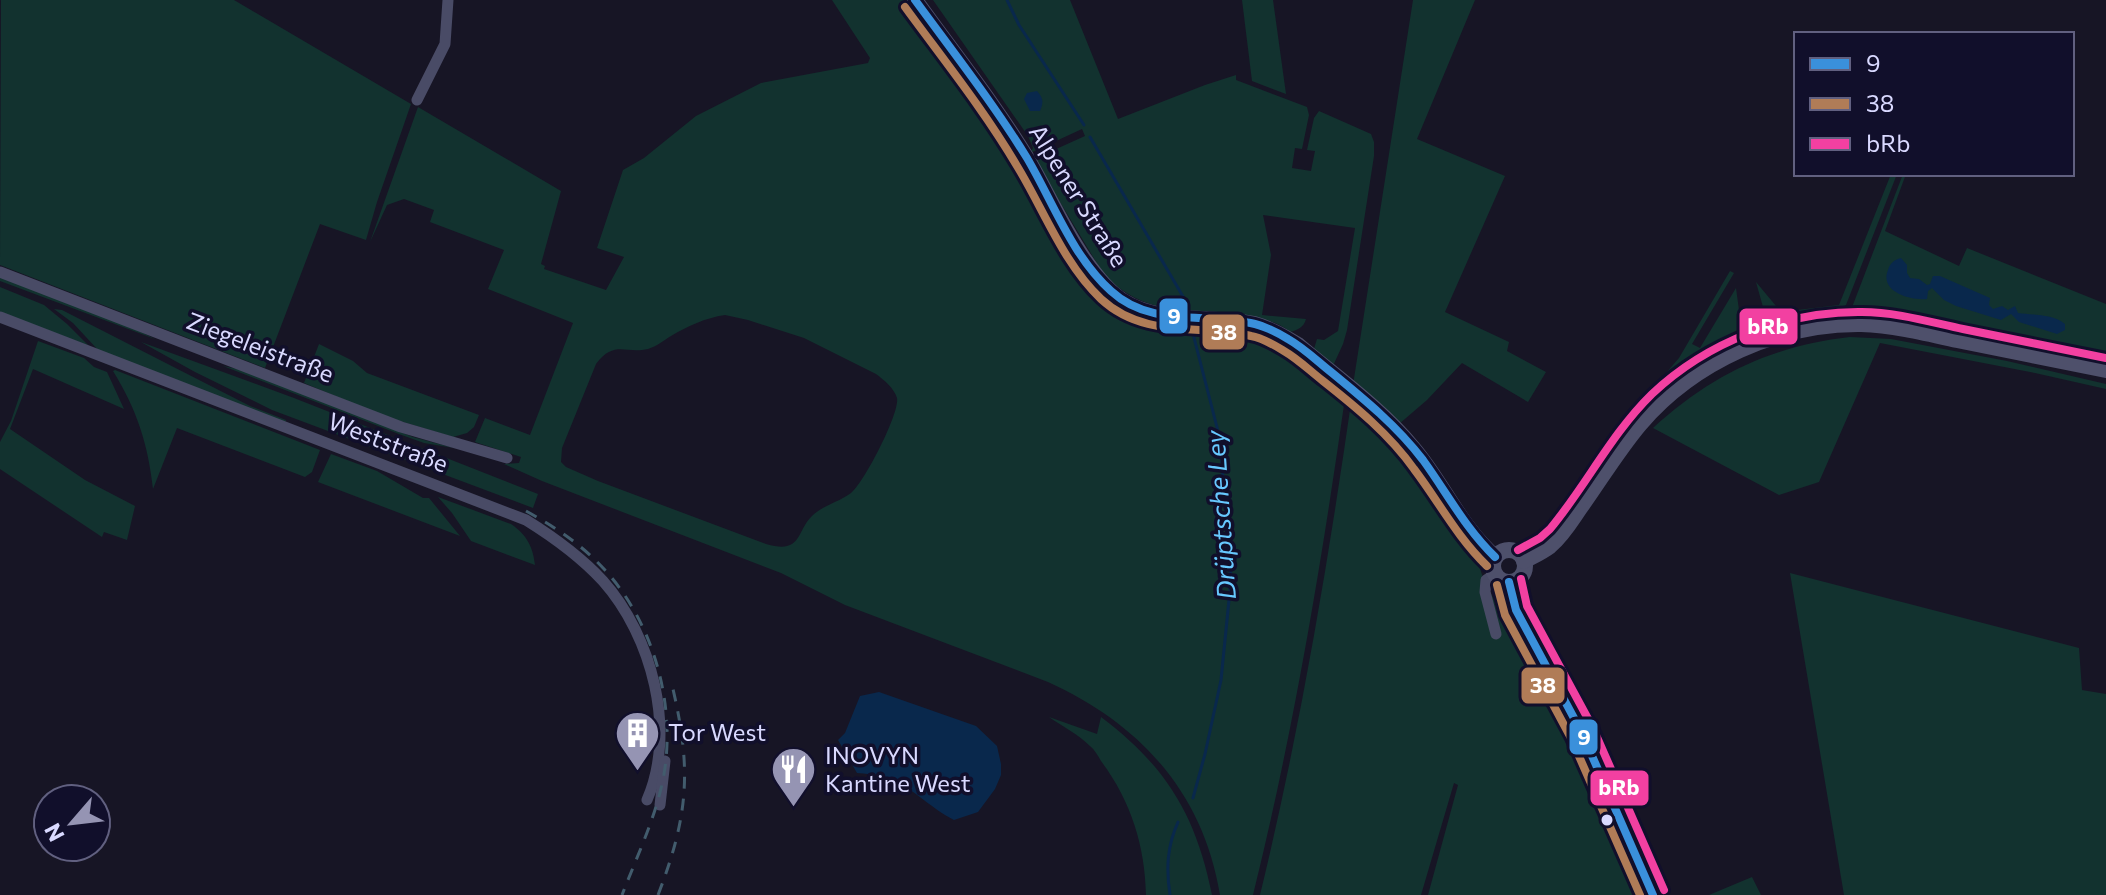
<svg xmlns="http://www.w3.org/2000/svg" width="2106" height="895" font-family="Commissioner,sans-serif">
  <rect width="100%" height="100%" fill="#171525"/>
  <g fill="#12322f" fill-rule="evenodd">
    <polygon points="1,0 234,0 411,104 377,202 366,240 320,224 265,368 0,265"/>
    <path d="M832,0H910L966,82L987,116L1022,163L1093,284L1111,301L1132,316L1153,323L1189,326H1242L1278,337L1346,391C1322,561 1294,729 1253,895H1220C1203,792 1140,724 1048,682L845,605L781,573L542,481L504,464L519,463L521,457L475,442L485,418L530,435L573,323L488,289L504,250L430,222L434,210L404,199L387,205L370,242L418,107L561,191L541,264L545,266L544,269L606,290L624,257L597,248L623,170L644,158L696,116L761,83L868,63L870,58ZM725,315L748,320L804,338L876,374C884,380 894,388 897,398C900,413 864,483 851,493C839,502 824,505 813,515C796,530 803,555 766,544L598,481L566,467L561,462L562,448L596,364C614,340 625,354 648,349C657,346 663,341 671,336C688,326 705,318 725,315Z"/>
    <path d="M933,0H1070L1118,119L1205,85L1236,75V80L1307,107L1309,115L1302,149L1295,148L1292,168L1311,171L1315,151L1307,150L1314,118L1319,111L1371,134L1374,142V156L1347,330L1343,344L1332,368L1313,352L1317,339L1324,340L1338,331L1355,228L1263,215L1271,255L1262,315L1306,319C1304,327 1298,330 1290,332C1276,319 1255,318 1237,316C1185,311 1143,314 1104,275L1034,159L1085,136L1082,129L1030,153L1033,148L1028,136Z"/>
    <polygon points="1242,0 1273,0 1286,94 1252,81"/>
    <polygon points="1413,0 1475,0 1417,139 1505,176 1445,312 1509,342 1507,351 1546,372 1528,402 1462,363 1427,400 1399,424 1353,385"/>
    <polygon points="1891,174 1897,174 1846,305 1839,309 1795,315 1774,323 1763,307 1756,282 1781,312 1839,305"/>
    <polygon points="1903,174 1906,174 1885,231 1959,266 1967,248 2106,304 2106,361 2026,347 1795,324 1794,320 1847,314 1851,310"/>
    <polygon points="1730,271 1734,273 1692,344 1700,348 1736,288 1741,325 1738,333 1677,371 1644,402 1620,429 1630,415 1679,358"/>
    <polygon points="0,275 120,321 155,339 0,281"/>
    <polygon points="0,287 44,305 67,324 89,346 0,312"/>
    <polygon points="54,309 62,310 250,406 286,420 285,423 98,350 73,323"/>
    <path d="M1850,337L1891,339L2007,361L2106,384V389L2035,373L1880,343L1819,482L1779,495L1653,428C1711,375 1771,346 1850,337Z"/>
    <polygon points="38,341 84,358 94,367 107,372 124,409 33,369 10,429 85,480 135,506 127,540 104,532 102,537 0,469 0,442 11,421"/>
    <polygon points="141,342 294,398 538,494 533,508 272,410 195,372"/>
    <polygon points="319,344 353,361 367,373 479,415 474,427 467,433 453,437 383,416 304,383"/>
    <polygon points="223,366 252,372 413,437 454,448 424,443 399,434"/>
    <path d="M115,370L320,450L312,472L305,477L177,428L153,489C148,444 137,410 113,371Z"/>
    <path d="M1352,396L1400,438L1479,552L1476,556L1483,578L1614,835L1640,895H1428L1458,785L1454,783L1421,895H1260C1300,730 1328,564 1352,396Z"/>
    <polygon points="331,454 377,471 423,498 429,498 460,536 318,482"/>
    <path d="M438,497L511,524C527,535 533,547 535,565L471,541L452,513Z"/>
    <polygon points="1790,573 2079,648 2082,690 2106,694 2106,895 1844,895"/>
    <path d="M1049,717L1097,734L1101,717C1166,766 1196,815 1212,895H1146C1145,846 1131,801 1101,761C1098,756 1095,750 1090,746C1079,735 1062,726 1049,717Z"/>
    <polygon points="1752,877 1761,895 1709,895"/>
  </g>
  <g fill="#09284c">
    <path d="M1037,91C1043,98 1044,102 1040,111H1030L1024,99L1027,93Z"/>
    <path d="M1901,258L1907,265V273L1910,278L1919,279L1927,285L1930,284L1933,276H1940L1990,298L1989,305L1993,309L2002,306L2008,310L2015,306L2018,313C2033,315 2053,314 2065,324V330L2057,334L2019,322L2011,314L2001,320L1956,306L1944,300L1932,288L1928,291L1927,299C1911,301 1879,292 1888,270C1890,263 1894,260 1901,258Z"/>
    <path d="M879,692L976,726L997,746L1001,764V775L995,789L978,812L954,820C930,808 909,784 883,776C875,774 865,774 857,773L838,740L845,733L860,696Z"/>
  </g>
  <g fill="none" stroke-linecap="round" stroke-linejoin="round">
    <g stroke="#09284c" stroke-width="3">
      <polyline points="1007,0 1019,25 1084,125"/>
      <polyline points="1090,137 1185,300 1186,307"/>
      <polyline points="1191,326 1220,439 1231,580 1221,680 1205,754 1193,798"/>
      <path d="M1170,895C1166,869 1167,846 1178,822"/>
    </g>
    <g stroke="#494b66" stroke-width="11">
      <polyline points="417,100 445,44 448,0"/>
      <polyline points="0,272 401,427 507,458"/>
      <path d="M0,317L526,520C555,538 580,556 603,581C652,636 677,731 647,800"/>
      <polyline points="1495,574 1486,580 1485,592 1496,634"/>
      <polyline points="660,805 665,761"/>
    </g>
    <g stroke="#4e506b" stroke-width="16">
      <path d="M915,0C953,53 994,104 1028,160C1051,199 1085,277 1123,301C1161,325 1211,315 1254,324C1269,328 1285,337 1298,345C1337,378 1381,409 1413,448C1443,483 1460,527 1495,557"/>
      <circle cx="1509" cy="566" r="16"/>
      <path d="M1524,561C1533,556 1542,552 1550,546C1563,535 1571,521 1580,508C1600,480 1618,450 1640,424C1694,361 1779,323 1861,324C1893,325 1926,333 1957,340C2007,350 2056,360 2106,370"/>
      <polyline points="1509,582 1516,610 1582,733 1653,895"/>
    </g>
    <g stroke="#425c6d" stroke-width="3" stroke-dasharray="12 10" stroke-linecap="butt">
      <path d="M526,511C555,527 581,544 604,569C653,622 676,703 664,774C657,815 637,856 622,895"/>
      <path d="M658,895C688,817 692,771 673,689"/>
    </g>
    <defs>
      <g id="bus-1">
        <path d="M915,0C953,52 993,103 1027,158C1053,202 1072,256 1111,291C1151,328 1206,312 1255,324C1267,327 1278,333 1288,339C1304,348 1317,361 1331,372C1364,399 1397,426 1423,460C1447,493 1465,528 1495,557"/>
        <polyline points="1509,582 1516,610 1582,733 1653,895"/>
      </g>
      <g id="bus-2">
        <path d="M905,7C943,59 984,110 1017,166C1044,210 1063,263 1101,299C1144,339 1200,324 1251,336C1263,338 1274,345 1284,351C1298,359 1310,371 1323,381C1356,407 1389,434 1414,469C1439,502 1457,537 1487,566"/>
        <polyline points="1497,585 1505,615 1571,738 1640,895"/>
      </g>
      <g id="bus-3">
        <path d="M1518,550L1540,538L1550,529C1586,486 1611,434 1652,394C1707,342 1786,311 1862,312C1896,312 1930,322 1963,329C2011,339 2058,348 2106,358"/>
        <polyline points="1521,579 1527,606 1593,728 1664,890"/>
      </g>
    </defs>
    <use href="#bus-1" stroke="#110f2b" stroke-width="14"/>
    <use href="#bus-2" stroke="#110f2b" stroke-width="14"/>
    <use href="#bus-3" stroke="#110f2b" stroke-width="14"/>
    <use href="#bus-1" stroke="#3a90db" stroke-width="8"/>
    <use href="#bus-2" stroke="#b07c57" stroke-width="8"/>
    <use href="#bus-3" stroke="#f240a1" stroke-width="8"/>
  </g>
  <defs>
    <symbol id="building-pin" viewBox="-11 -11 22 30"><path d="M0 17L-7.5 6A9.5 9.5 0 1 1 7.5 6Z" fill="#9594b3" stroke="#110f2b"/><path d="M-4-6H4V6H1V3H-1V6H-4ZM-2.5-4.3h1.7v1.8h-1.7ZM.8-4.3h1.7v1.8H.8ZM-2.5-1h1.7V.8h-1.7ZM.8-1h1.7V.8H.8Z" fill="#fff"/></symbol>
    <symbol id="restaurant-pin" viewBox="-11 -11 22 30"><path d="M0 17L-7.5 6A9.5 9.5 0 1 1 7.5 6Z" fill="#9594b3" stroke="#110f2b"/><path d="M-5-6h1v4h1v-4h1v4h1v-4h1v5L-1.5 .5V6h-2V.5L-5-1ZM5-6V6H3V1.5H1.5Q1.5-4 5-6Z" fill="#fff"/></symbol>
  </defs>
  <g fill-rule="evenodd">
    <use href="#building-pin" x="612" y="708" width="51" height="69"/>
    <use href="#restaurant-pin" x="768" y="744" width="51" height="69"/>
  </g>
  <circle fill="#d9d9ff" stroke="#110f2b" stroke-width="3" cx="1607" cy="820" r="7"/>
  <g text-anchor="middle" stroke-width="7" stroke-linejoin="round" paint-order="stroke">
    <g font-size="24" fill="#d9d9ff" stroke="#110f2b">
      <text transform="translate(1078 196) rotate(58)" y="8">Alpener Straße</text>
      <text transform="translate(260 348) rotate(21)" y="8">Ziegeleistraße</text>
      <text transform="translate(388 443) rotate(21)" y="8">Weststraße</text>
    </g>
    <g font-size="24" fill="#d9d9ff" stroke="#110f2b" text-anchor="start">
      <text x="668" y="741">Tor West</text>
      <text x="825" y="764">INOVYN<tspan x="825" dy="28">Kantine West</tspan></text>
    </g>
    <g font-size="26" font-style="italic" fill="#67c8ff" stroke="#110f2b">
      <text transform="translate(1221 515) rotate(-94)" y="9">Drüptsche Ley</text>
    </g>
  </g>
  <g stroke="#110f2b" stroke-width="3">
    <rect x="1158" y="297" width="31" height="38" rx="8" fill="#3a90db"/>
    <rect x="1738" y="307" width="61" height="39" rx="8" fill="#f240a1"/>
    <rect x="1201" y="313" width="45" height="38" rx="8" fill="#b07c57"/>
    <rect x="1520" y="666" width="46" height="39" rx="8" fill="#b07c57"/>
    <rect x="1568" y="718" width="31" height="38" rx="8" fill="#3a90db"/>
    <rect x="1589" y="769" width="61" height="38" rx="8" fill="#f240a1"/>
  </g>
  <g font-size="22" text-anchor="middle" font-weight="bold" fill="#fff">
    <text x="1174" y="324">9</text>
    <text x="1768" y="334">bRb</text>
    <text x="1224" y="340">38</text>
    <text x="1543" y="693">38</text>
    <text x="1584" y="745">9</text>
    <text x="1619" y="795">bRb</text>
  </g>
  <rect x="1794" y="32" width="280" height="144" fill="#110f2b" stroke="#616080" stroke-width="2"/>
  <rect x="1810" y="58" width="40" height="12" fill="#3a90db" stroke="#616080" stroke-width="2"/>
  <text x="1866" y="72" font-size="24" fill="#d9d9ff">9</text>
  <rect x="1810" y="98" width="40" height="12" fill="#b07c57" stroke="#616080" stroke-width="2"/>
  <text x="1866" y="112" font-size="24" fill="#d9d9ff">38</text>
  <rect x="1810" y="138" width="40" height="12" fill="#f240a1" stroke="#616080" stroke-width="2"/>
  <text x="1866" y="152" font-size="24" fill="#d9d9ff">bRb</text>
  <g transform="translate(72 823) rotate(242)"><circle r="38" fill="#110f2b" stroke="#616080" stroke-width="2"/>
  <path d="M0-6L14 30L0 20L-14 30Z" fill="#9594b3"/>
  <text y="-12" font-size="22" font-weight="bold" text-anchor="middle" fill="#d9d9ff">N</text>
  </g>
</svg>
